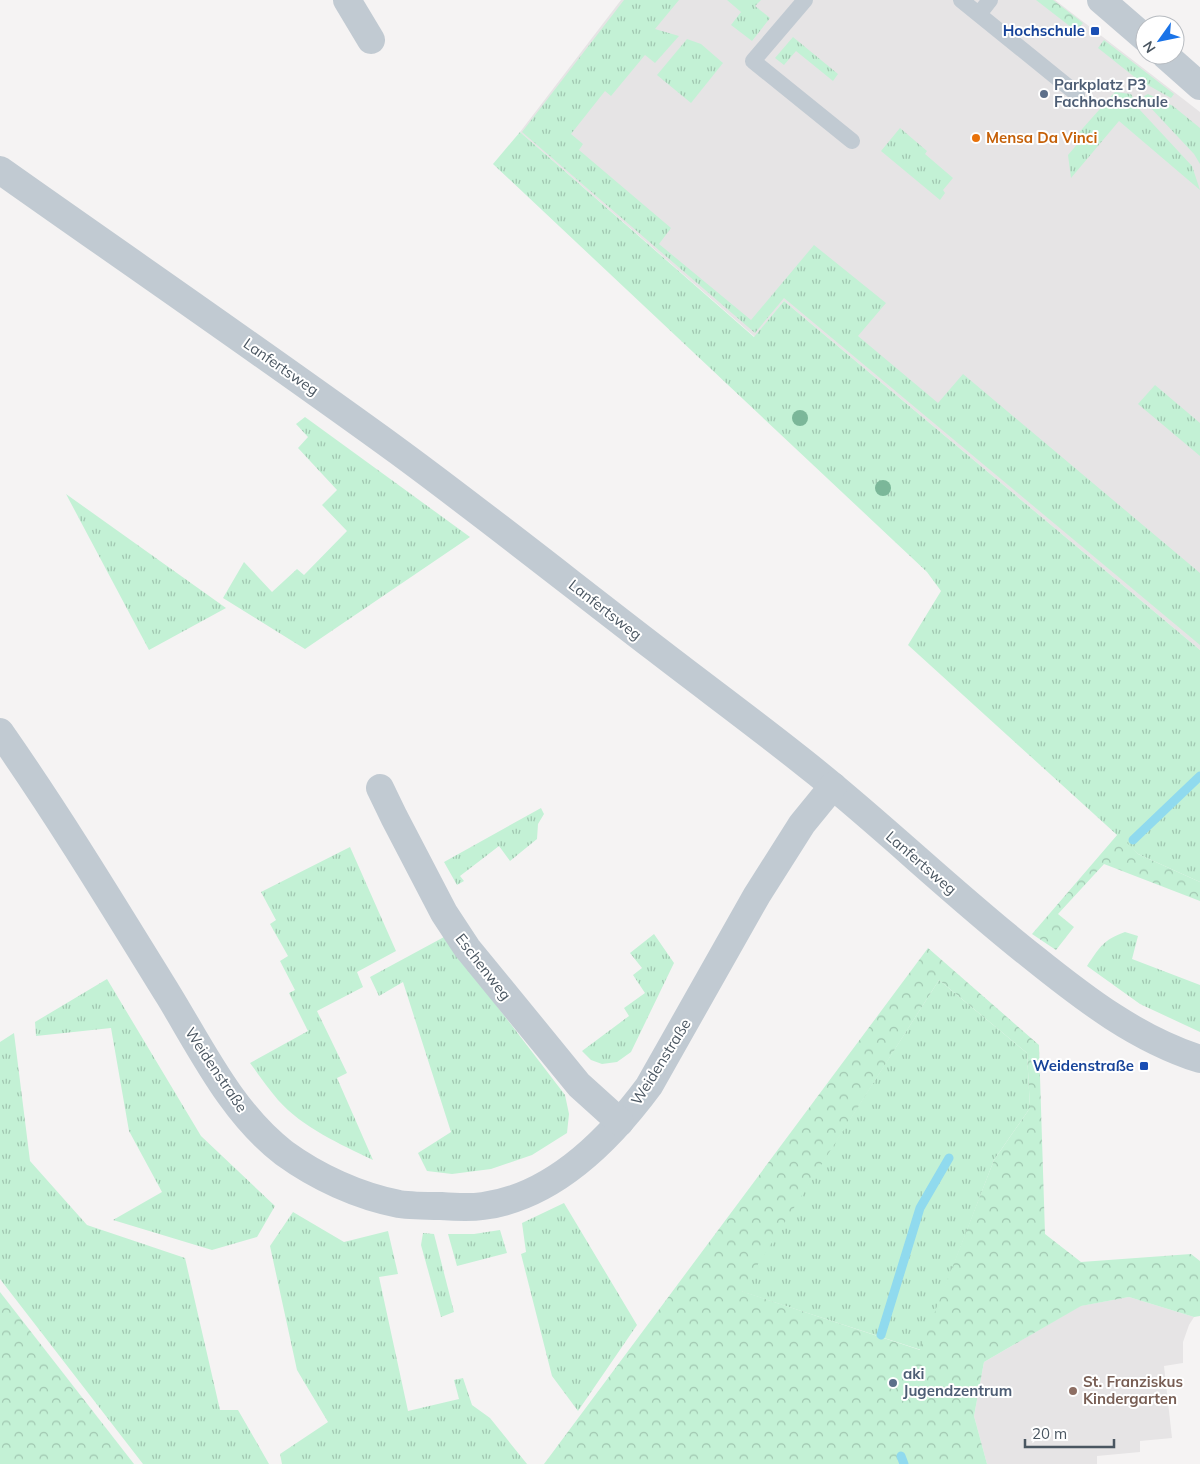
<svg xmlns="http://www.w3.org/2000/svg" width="1200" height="1464" font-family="Mulish,sans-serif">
  <defs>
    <pattern id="grass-tufts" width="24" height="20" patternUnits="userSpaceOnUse" patternTransform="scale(1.25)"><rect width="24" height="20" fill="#c3f1d5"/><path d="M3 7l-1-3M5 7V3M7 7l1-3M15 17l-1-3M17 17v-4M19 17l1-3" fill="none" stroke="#a0c6b0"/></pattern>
    <pattern id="forest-crowns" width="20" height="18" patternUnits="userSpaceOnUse" patternTransform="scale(1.25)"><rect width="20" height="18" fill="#c3f1d5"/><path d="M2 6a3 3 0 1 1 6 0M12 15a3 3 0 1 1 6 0" fill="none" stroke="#a0c6b0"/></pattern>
  </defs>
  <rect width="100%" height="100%" fill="#f5f3f3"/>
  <g fill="#e6e4e5">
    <polygon points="621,0 1055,0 1200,112 1200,650 784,301 755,337 520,132"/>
    <polygon points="1129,1297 1194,1317 1189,1325 1183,1342 1183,1363 1164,1366 1172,1438 1140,1441 1140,1452 1097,1456 1097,1464 987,1464 974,1416 984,1362 1080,1306"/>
  </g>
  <g fill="url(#grass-tufts)">
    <polygon points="624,0 679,0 655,29 679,36 655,63 645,55 611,96 605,91 571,134 583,144 579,150 671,228 659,244 751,320 814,245 886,303 858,336 938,403 963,374 1200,573 1200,645 784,298 755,333 522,132"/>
    <polygon points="727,0 761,0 755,6 770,18 752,41 731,25 741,12"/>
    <polygon points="793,37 838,74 833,81 796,51 784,65 775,58"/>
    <polygon points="687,39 701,44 723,63 691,103 657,75"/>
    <polygon points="1104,40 1174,94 1171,98 1137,79 1098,48"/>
    <polygon points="1115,92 1131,94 1140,110 1192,166 1200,190 1119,121 1071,178 1068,155 1080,141 1075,137"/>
    <polygon points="1148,94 1173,106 1200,128 1200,164 1194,154 1148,105 1144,96"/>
    <polygon points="900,128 927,151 925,154 953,178 943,190 945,193 940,200 881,151"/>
    <polygon points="520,132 754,337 784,301 1200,650 1200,882 1138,854 908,645 941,591 927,572 493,164"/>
    <polygon points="1155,385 1200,423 1200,456 1138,404"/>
    <polygon points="305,417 470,537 305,649 223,598 244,562 272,592 297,569 304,575 347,531 322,505 337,490 298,448 308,437 296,424"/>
    <polygon points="66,494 226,608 149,650"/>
    <polygon points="541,808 544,814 538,824 537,839 510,861 499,846 460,876 464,881 457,885 444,862"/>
    <path d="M350,847L396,951L357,972L363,987L317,1011L347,1073L337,1078L373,1160C340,1144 303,1128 278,1100C268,1088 259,1075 250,1063L308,1031L289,993L295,990L280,961L288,956L270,924L276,920L261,892Z"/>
    <path d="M1125,932L1138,936L1132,959L1200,985V1032L1140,1004L1087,966C1100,947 1103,940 1125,932Z"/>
    <polygon points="654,934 674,963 631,1052 617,1062 602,1064 591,1060 582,1051 629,1016 624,1008 645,993 633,975 642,968 630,953"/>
    <polygon points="444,937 565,1095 569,1114 567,1133 532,1155 491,1169 452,1174 427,1171 418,1153 451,1132 403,982 379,996 370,977"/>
    <polygon points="107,979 201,1136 275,1206 257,1237 212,1250 113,1220 162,1192 129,1131 111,1028 36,1036 35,1022"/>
    <polygon points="939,980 1027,1053 1030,1108 994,1160 921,1350 740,1291"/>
    <polygon points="14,1033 30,1161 87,1225 185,1258 220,1410 238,1410 269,1464 143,1464 0,1279 0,1042"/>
    <polygon points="564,1203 637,1325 578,1411 552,1376 521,1254 526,1252 522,1223"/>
    <polygon points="293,1212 344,1242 388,1231 398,1274 379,1277 408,1411 459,1399 454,1380 463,1378 472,1405 490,1418 527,1464 282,1464 280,1454 328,1422 297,1370 270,1246"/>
    <polygon points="500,1230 507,1253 457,1266 448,1234 474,1234"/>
    <polygon points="423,1233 434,1234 454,1312 441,1317 421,1245"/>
  </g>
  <g fill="url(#forest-crowns)" fill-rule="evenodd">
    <polygon points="1036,0 1053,0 1083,23 1076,31"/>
    <polygon points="1118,834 1138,854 1200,882 1200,901 1104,864 1058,914 1074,927 1056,950 1032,934"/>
    <path d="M928,948L1039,1045L1045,1234L1081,1262L1191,1254L1200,1261V1316L1194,1317L1129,1297L1081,1306L984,1362L974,1416L987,1464H544ZM939,980L1027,1053L1030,1108L994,1160L920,1350L741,1291Z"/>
    <polygon points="0,1292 134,1464 0,1464"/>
  </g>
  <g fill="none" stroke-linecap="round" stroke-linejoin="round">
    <g stroke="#90daee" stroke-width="9">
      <polyline points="1133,840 1200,776"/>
      <polyline points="881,1335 920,1208 949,1158"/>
      <polyline points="901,1456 904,1464"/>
    </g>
    <g stroke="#c1cad2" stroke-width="16">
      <polyline points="805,0 753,61 852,141"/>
      <polyline points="961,0 1077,94"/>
      <polyline points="979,14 990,0"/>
    </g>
    <g stroke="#c1cad2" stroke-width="28">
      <polyline points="347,0 371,40"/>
      <polyline points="1101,0 1145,38"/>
      <polyline points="1165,55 1200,86"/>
      <path d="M0,170C133,264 267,356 399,452C486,516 570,583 656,649C709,690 764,730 817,773C891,833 959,899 1034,958C1085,999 1137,1039 1200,1059"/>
      <path d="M0,732C60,818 114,907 169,996C202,1050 232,1113 284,1153C317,1177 358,1196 399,1204C412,1206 427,1206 441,1206C454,1207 469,1208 483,1206C552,1197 609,1140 649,1086L757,895L802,824L833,786"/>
      <polyline points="380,788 394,817 444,913 467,948 579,1085 620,1122"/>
    </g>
  </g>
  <g fill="#7bb799">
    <circle cx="800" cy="418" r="8"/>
    <circle cx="883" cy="488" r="8"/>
  </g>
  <g fill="#1a4fb4" stroke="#fff" stroke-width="2">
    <rect x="1090" y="26" width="10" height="10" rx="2.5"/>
    <rect x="1139" y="1061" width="10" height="10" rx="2.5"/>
  </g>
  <g fill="#5c6f8a" stroke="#fff" stroke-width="2">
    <circle cx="1044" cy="94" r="5"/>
    <circle cx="893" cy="1383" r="5"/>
  </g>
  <circle fill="#e8710a" stroke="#fff" stroke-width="2" cx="976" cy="138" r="5"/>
  <circle fill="#8d6e63" stroke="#fff" stroke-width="2" cx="1073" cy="1391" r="5"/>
  <g text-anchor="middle" stroke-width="4" stroke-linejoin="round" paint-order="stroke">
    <g font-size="15" font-weight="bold" fill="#164399" stroke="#fff" text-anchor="end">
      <text x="1085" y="36">Hochschule</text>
      <text x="1134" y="1071">Weidenstraße</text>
    </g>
    <g font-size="15" font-weight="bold" fill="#4e5e75" stroke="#fff" text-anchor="start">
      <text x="1054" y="90">Parkplatz P3<tspan x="1054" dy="17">Fachhochschule</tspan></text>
      <text x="903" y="1379">aki<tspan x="903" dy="17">Jugendzentrum</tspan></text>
    </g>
    <g font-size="15" font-weight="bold" fill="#c56008" stroke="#fff" text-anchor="start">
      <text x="986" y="143">Mensa Da Vinci</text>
    </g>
    <g font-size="15" fill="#4a5661" stroke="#fff">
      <text transform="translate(281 367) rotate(35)" y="5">Lanfertsweg</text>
      <text transform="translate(605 610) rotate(38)" y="5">Lanfertsweg</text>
      <text transform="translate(921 863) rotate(41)" y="5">Lanfertsweg</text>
      <text transform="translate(483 967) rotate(52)" y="5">Eschenweg</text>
      <text transform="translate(661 1062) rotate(-58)" y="5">Weidenstraße</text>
      <text transform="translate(216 1070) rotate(56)" y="5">Weidenstraße</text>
    </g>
    <g font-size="15" font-weight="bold" fill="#785e54" stroke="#fff" text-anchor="start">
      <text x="1083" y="1387">St. Franziskus<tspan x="1083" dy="17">Kindergarten</tspan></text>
    </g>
  </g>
  <g transform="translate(1160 40) rotate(237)"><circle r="24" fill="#ffffff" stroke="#b7bbc0"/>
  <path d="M0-4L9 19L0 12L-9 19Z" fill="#1a73e8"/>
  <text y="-8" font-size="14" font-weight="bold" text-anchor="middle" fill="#4a5661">N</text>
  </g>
  <path d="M1025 1439v8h89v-8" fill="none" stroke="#4a5661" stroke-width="2.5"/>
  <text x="1032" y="1439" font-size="15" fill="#4a5661" stroke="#ffffff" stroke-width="4" paint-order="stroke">20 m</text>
</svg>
